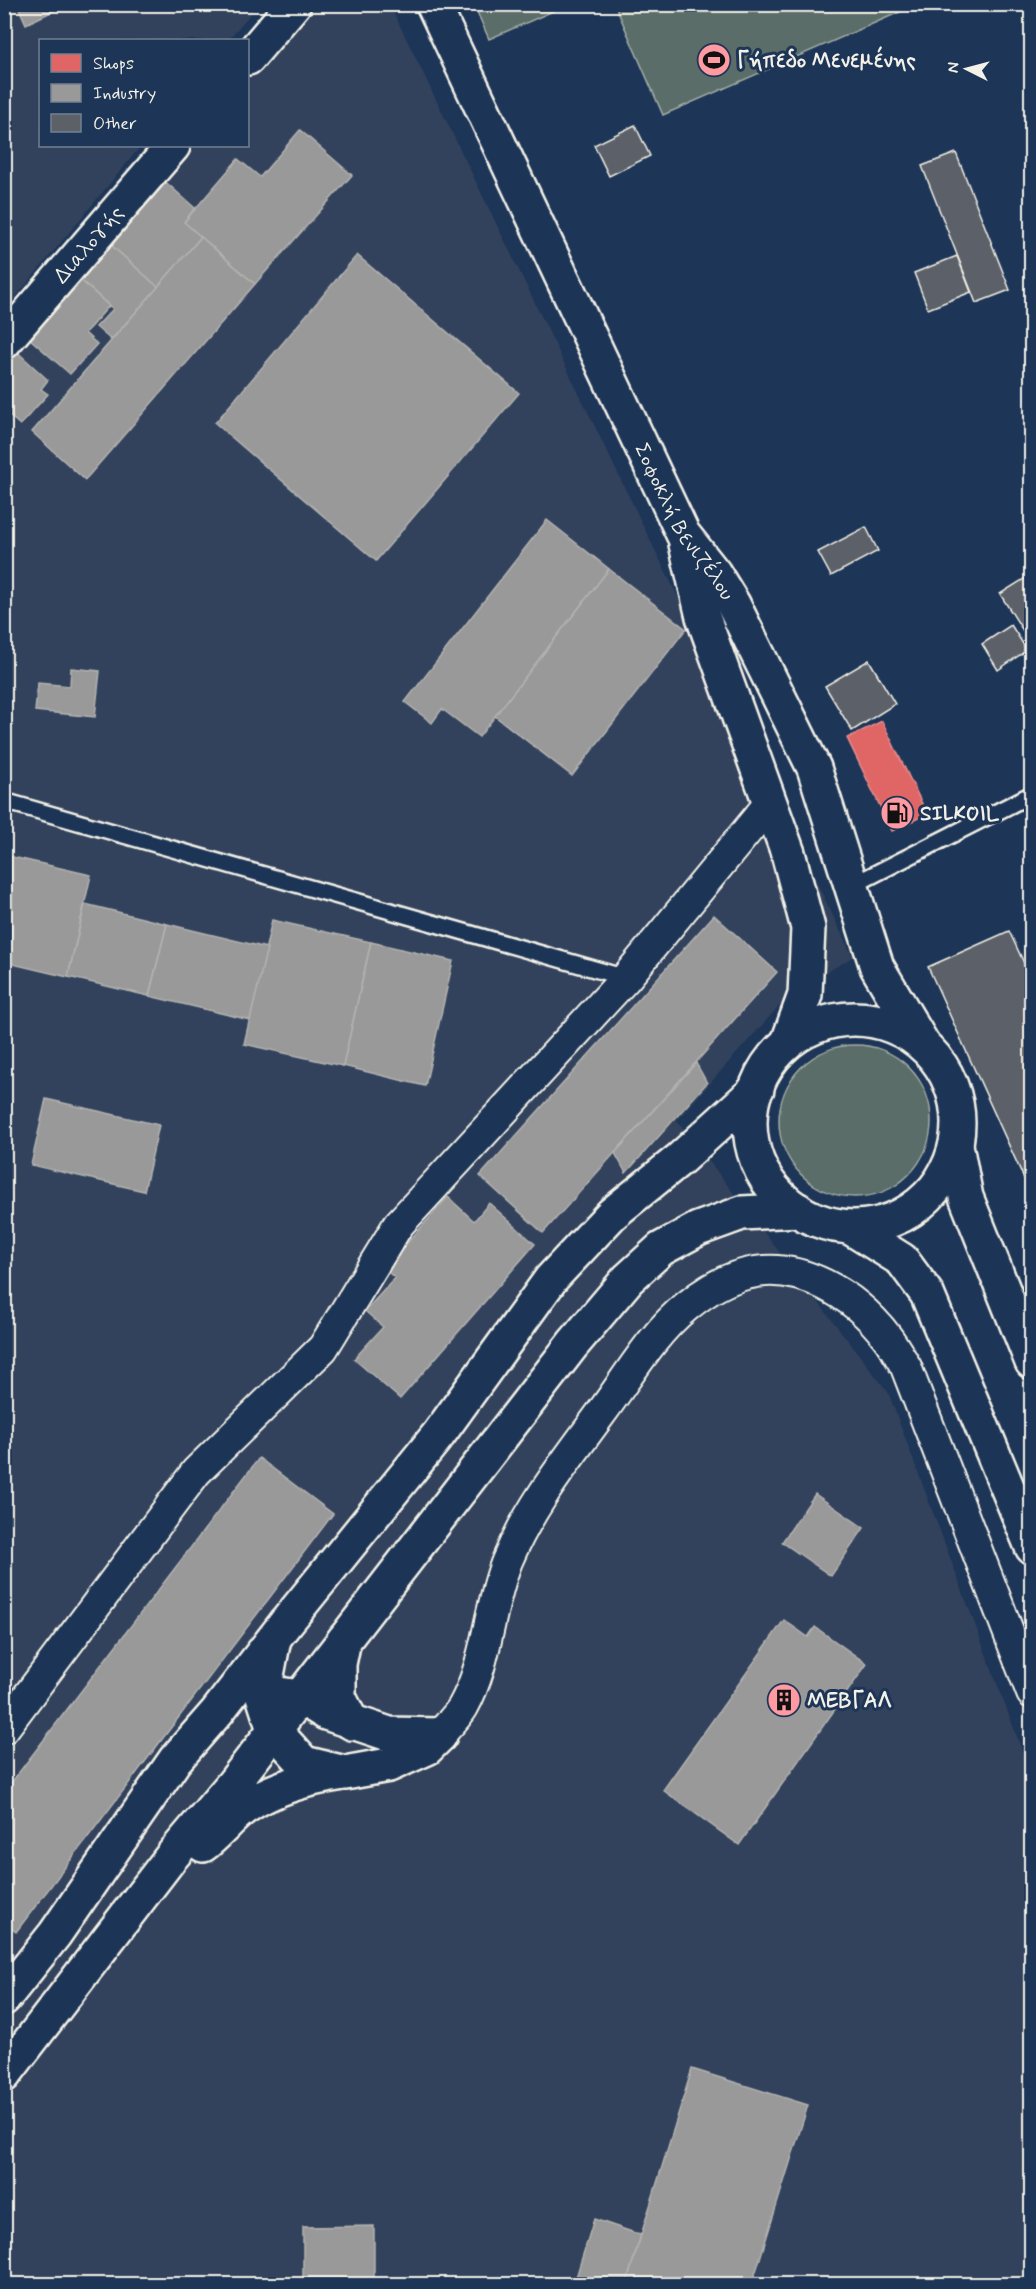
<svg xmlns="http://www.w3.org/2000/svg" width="1036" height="2289" font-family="Mynerve,sans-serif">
  <rect width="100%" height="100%" fill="#1d3557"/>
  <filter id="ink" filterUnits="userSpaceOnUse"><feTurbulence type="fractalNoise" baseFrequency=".0167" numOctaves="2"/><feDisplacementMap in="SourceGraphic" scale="12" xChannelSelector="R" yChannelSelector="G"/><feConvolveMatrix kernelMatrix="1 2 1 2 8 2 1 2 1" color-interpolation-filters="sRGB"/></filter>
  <g filter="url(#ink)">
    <g fill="#30425c">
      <polygon points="5,5 258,5 228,40 40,40 40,146 141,146 5,310"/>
      <polygon points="291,5 390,5 853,957 791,993 677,1120 888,1392 1031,1774 1031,2284 5,2284 5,337 166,146 248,146 248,53"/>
    </g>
    <g fill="#5a6d68" stroke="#a7afa8" stroke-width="1.5">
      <polygon points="474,5 567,5 489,39"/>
      <polygon points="615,5 916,5 663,115"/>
      <circle cx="855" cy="1121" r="76"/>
    </g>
    <polygon fill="#e06666" stroke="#e6908d" stroke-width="1.5" points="882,721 927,814 892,831 847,738"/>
    <g fill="#999" stroke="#b4b3b1" stroke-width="1.5">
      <polygon points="17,4 68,4 26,24"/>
      <polygon points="300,130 352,175 255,284 184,222 238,159 260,177"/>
      <polygon points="160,177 195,208 184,222 201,237 158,287 104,239 134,206 140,212 152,199 145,194"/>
      <polygon points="201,237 255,284 85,480 32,432"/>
      <polygon points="104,239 158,287 111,340 96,327 113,309 74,274"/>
      <polygon points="357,255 519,393 376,561 215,423"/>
      <polygon points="74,274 109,306 85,333 97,344 70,374 22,332"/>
      <polygon points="13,348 48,380 41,389 48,394 20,425 4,411 4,358"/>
      <polygon points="547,520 609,569 479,737 442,709 432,723 405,702"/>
      <polygon points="609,569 686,629 572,776 495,716"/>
      <polygon points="71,668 100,671 95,717 35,711 38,683 70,686"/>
      <polygon points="4,855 91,875 68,977 4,962"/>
      <polygon points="85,904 167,924 149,996 68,977"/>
      <polygon points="714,915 777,972 543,1233 480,1176"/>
      <polygon points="272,920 371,942 343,1066 244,1044"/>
      <polygon points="167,924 267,948 250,1020 149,996"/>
      <polygon points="371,942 453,961 425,1086 343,1066"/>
      <polygon points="696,1063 707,1083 626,1173 615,1153"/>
      <polygon points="46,1099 159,1125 144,1191 31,1165"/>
      <polygon points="448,1197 474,1221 489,1203 535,1244 400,1399 354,1359 383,1327 365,1311 395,1278 384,1269"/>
      <polygon points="259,1458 333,1514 16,1932 4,1923 4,1792"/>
      <polygon points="815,1494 864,1528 831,1576 782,1542"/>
      <polygon points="784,1620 808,1637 815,1627 867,1664 739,1845 663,1790"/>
      <polygon points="692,2069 808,2105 752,2284 626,2284"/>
      <polygon points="594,2219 641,2235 626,2284 574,2284"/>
      <polygon points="374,2226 374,2284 303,2284 303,2227"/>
    </g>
    <g fill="#5b6167" stroke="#f4f1e8" stroke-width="1.5">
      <polygon points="635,125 650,156 609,176 594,145"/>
      <polygon points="956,153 1010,290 976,303 922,166"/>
      <polygon points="957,256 971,292 928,309 914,273"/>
      <polygon points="866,527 878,551 831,576 818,552"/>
      <polygon points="1032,574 1032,645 1000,594"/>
      <polygon points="1011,625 1027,650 998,670 982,644"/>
      <polygon points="869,660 895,704 852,731 825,686"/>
      <polygon points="1009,931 1032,980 1032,1196 928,967"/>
    </g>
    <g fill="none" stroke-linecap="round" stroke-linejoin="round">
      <defs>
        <g id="lane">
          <polyline points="4,801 626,978"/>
          <polyline points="851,886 1032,794"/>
        </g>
        <g id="street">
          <polyline points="4,1728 196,1472 323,1348 398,1225 626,978 770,803"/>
          <path d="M440,1735C447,1726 457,1717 463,1707C488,1662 488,1608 507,1561C530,1506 567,1460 602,1412C628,1377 652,1334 687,1306C704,1292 724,1279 746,1274C799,1260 855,1295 887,1337C894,1346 900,1357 906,1367L1032,1693"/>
        </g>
        <g id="secondary">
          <path id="s1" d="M433,4L683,534L714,573L733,604L814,768L877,967L922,1043"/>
          <polyline points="248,58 294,4"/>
          <path id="s2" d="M4,342L173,146"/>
          <polyline points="686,544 703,617 788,853 808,928 805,995 788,1042"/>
          <circle cx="854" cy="1123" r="104"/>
          <polyline points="956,1145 966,1197 1032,1362"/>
          <polyline points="851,1228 902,1260 927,1294 1032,1547"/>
          <polyline points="344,1640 339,1664 339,1697 352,1723"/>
          <polyline points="273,1644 263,1696 274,1730 304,1763 345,1773 389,1765 427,1748 440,1735"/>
          <polyline points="279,1694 300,1697 326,1713 389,1734 440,1735"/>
          <path d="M203,1845C218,1834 230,1818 245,1807C273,1788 305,1779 338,1774"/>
          <polyline points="4,1998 55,1934 175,1760 217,1712 285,1624 439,1434 551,1279 612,1214 680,1159 757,1089"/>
          <polyline points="4,2075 172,1856 232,1785 573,1344 628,1279 661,1249 698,1229 742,1213 798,1210"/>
        </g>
      </defs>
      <use href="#lane" stroke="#f4f1e8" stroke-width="20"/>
      <use href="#street" stroke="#f4f1e8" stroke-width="34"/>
      <use href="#secondary" stroke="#f4f1e8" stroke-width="38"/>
      <use href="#lane" stroke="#1d3557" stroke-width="15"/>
      <use href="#street" stroke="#1d3557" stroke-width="30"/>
      <use href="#secondary" stroke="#1d3557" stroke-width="33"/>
    </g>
  </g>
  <defs>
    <symbol id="stadium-disc" viewBox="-11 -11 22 22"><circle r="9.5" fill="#ff9aa2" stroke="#1d3557"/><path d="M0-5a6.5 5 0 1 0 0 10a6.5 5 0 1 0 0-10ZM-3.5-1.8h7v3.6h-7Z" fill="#111"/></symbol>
    <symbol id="fuel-disc" viewBox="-11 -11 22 22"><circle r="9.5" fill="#ff9aa2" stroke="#1d3557"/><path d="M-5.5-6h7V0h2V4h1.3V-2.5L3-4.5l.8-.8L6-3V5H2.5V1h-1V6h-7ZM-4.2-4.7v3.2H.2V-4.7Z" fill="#111"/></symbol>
    <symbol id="building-disc" viewBox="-11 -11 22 22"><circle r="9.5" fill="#ff9aa2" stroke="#1d3557"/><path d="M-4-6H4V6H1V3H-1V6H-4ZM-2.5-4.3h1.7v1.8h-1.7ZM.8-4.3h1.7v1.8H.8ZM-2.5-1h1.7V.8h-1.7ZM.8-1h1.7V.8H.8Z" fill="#111"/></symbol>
  </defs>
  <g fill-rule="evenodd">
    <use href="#stadium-disc" x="695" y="41" width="38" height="38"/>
    <use href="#fuel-disc" x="878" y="794" width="38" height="38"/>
    <use href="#building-disc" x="765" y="1681" width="38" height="38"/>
  </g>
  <g text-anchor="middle" stroke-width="6" stroke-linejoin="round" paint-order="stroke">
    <g font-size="21" font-weight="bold" fill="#f4f1e8" stroke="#1d3557" text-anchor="start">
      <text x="737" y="67">Γήπεδο Μενεμένης</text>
      <text x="920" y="820">SILKOIL</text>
      <text x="807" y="1707">ΜΕΒΓΑΛ</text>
    </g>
    <g font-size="21" fill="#f4f1e8" stroke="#1d3557">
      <text dy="7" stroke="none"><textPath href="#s2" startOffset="129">Διαλογής</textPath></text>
      <text dy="7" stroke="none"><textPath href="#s1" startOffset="576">Σοφοκλή Βενιζέλου</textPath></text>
    </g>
  </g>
  <rect width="1036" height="2289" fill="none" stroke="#1d3557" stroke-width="24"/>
  <rect x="12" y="12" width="1012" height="2265" fill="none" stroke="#f4f1e8" stroke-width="2" filter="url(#ink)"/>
  <rect x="39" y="39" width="210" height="108" fill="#1d3557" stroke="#738091" stroke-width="1.5"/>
  <rect x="51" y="54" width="30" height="18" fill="#e06666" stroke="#738091" stroke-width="1.5"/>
  <text x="93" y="69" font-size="18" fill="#f4f1e8">Shops</text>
  <rect x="51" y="84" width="30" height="18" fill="#999999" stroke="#738091" stroke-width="1.5"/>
  <text x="93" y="99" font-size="18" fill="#f4f1e8">Industry</text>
  <rect x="51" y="114" width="30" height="18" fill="#5b6167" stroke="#738091" stroke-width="1.5"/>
  <text x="93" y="129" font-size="18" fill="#f4f1e8">Other</text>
  <g transform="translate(967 69) rotate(276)" stroke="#1d3557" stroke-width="4.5" paint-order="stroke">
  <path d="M0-4.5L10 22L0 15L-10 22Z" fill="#f4f1e8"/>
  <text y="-9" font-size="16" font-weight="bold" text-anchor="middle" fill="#f4f1e8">N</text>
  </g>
</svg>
